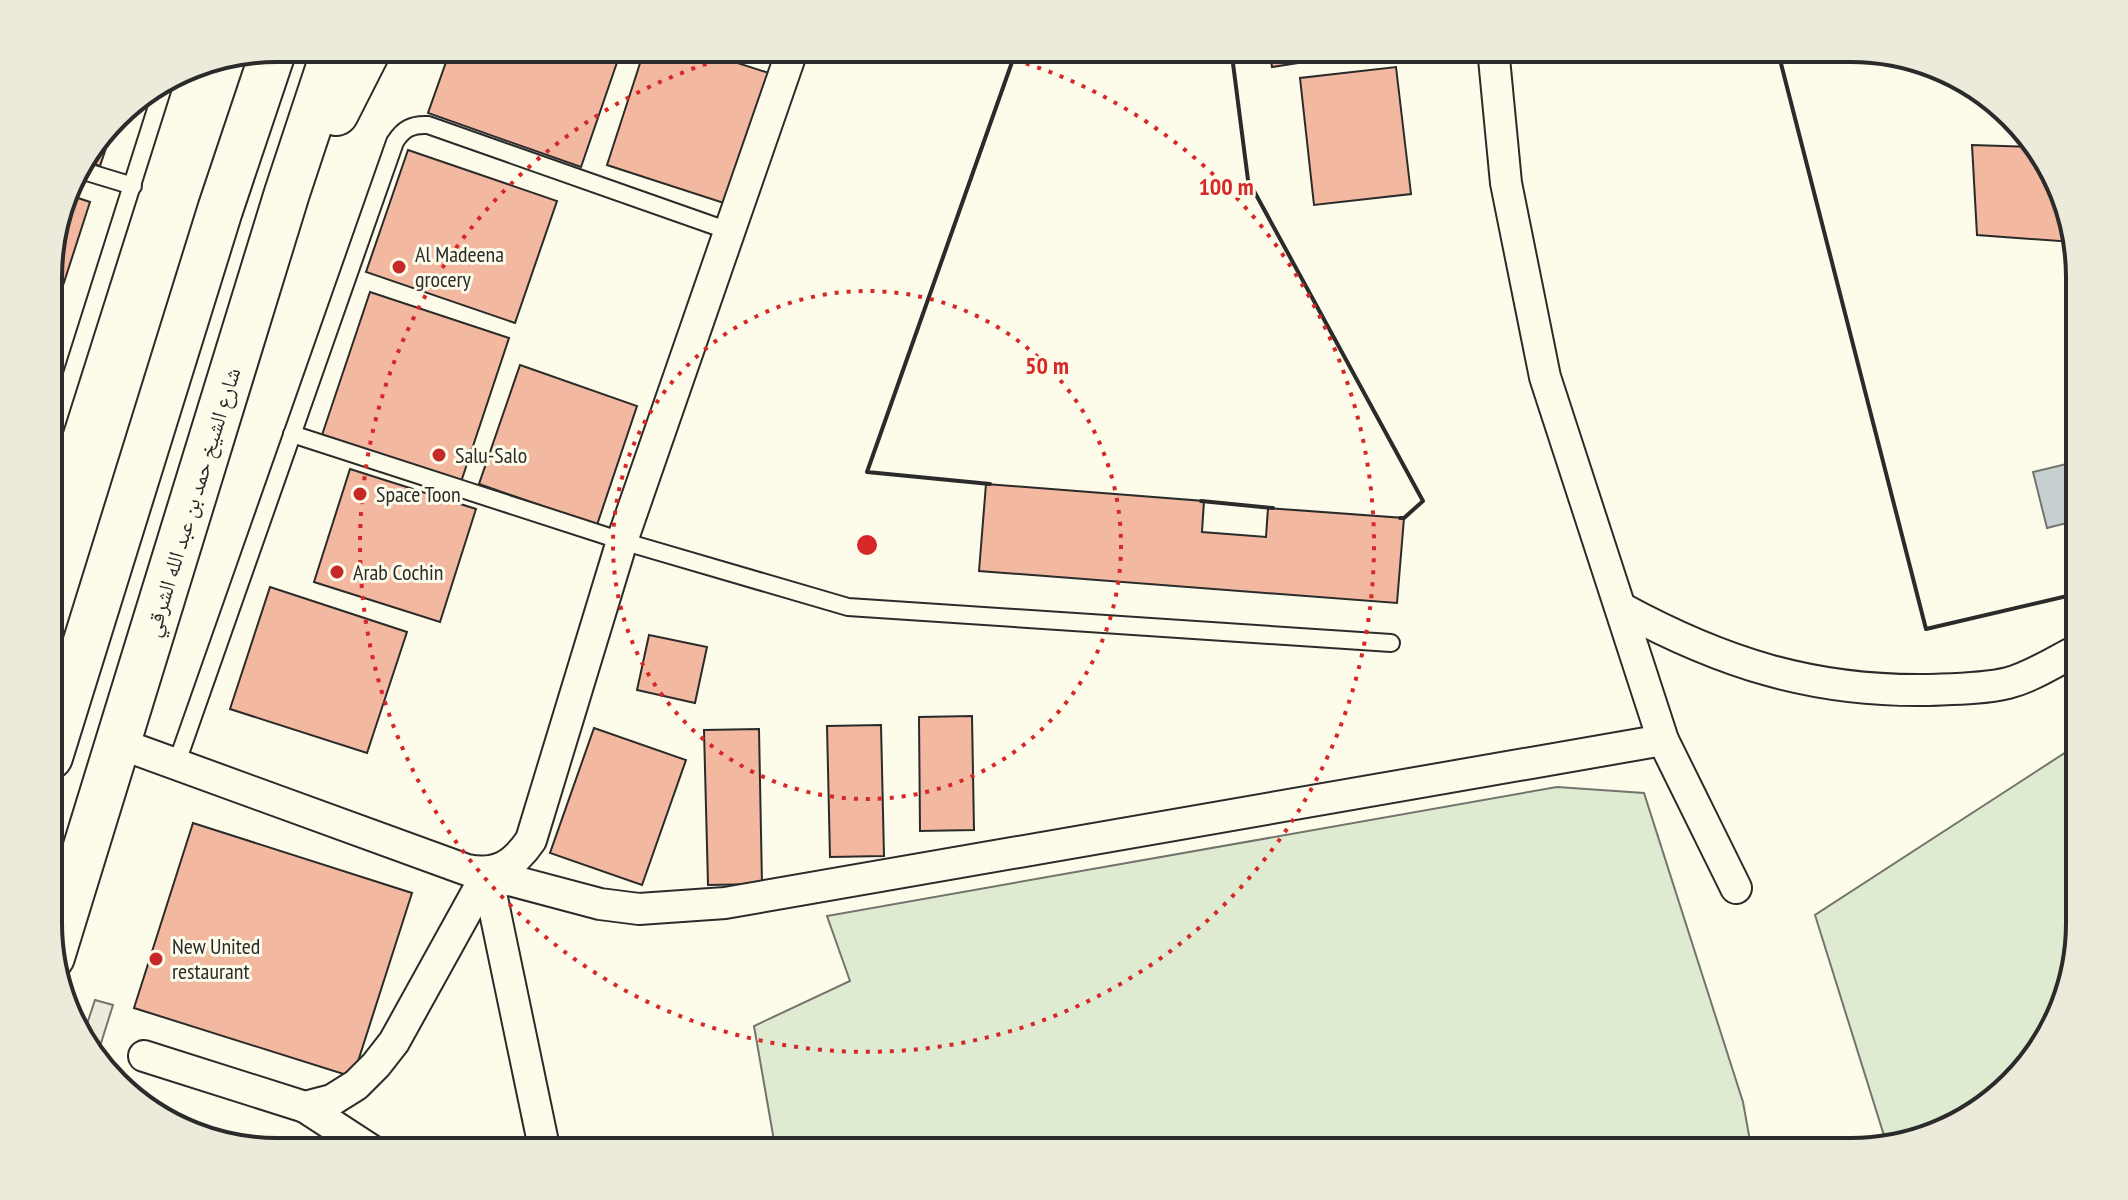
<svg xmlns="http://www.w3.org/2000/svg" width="2128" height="1200" font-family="'PT Sans Narrow','Noto Naskh Arabic',sans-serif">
  <rect width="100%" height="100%" fill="#fdfbea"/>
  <g fill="#deebd1" stroke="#74746e" stroke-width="2">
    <polygon points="2080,743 2080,937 2050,1037 1966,1121 1887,1145 1815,915"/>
    <polygon points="1557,787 1644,793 1743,1102 1752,1152 776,1152 754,1026 850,981 827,916"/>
  </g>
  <polygon fill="#eceadb" stroke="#74746e" stroke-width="2" points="95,1000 113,1005 96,1059 86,1050 82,1039"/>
  <polygon fill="#c7d0d0" stroke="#74746e" stroke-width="2" points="2079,461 2079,520 2047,528 2033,472"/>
  <g fill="#f2b8a0" stroke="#2b2b2b" stroke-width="2">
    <polygon points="451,48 622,48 581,167 428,113"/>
    <polygon points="645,48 691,48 775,75 733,206 607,165"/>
    <polygon points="1269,48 1394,48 1272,67"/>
    <polygon points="1396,67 1411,194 1314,205 1300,78"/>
    <polygon points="116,118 100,166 83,161"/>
    <polygon points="1972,145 2037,147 2036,167 2047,167 2073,242 1977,235"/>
    <polygon points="408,150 557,201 515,323 366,272"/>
    <polygon points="66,194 90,202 58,301 50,298 50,248"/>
    <polygon points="370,292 509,338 461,482 322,435"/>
    <polygon points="520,365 637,406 597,525 479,484"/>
    <polygon points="350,469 476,509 440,622 314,582"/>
    <polygon points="986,484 1204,501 1202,532 1266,537 1268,508 1404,518 1397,603 979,571"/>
    <polygon points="270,587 407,632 367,753 230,709"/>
    <polygon points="649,635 707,647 695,703 637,690"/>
    <polygon points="972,716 974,830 920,831 919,717"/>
    <polygon points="881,725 884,856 830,857 827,726"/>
    <polygon points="594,728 686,760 642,885 550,853"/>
    <polygon points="759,729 762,884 708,885 704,730"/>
    <polygon points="193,823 412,893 353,1077 134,1008"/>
  </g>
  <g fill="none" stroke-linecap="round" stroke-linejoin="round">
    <defs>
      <g id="lane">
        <polyline points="77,169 133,186"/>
        <polyline points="292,434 622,541 848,607 1391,643"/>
        <polyline points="50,444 165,81"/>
        <path d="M176,765L395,142C403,129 412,124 428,125L729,231"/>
      </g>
      <g id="street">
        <polyline points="1493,48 1506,183 1545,377 1663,740 1736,888"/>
        <path d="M1621,608C1722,663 1813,692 1929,690C1954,689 1983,689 2008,683C2032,677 2057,660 2080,649"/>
        <path d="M118,743L467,870C497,876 514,865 531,840L622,541L793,48"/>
        <polyline points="487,874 600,904 639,909 725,903 1663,740"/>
        <polyline points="487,874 545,1152"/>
        <polyline points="144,1056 305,1107 332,1100 356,1085 376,1065 394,1042 487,874"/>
        <polyline points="305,1107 374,1152"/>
      </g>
      <g id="highway">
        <polyline points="336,113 369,48"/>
        <polyline points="50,757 220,210 274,49"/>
        <polyline points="52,957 287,193 335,48"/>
      </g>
    </defs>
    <use href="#lane" stroke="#2b2b2b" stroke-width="20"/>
    <use href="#street" stroke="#2b2b2b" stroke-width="34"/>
    <use href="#highway" stroke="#2b2b2b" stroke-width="48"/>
    <use href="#lane" stroke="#fdfbea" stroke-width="16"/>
    <use href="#street" stroke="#fdfbea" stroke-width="30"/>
    <use href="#highway" stroke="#fdfbea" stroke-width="44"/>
    <g stroke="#2b2b2b" stroke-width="4">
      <polyline points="1231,48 1248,180 1423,501 1404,518 1400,518"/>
      <polyline points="1777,48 1926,629 2080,593"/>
      <polyline points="990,484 867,472 1017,48"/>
      <polyline points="1201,501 1273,508"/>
    </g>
  </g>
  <g fill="none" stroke="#d62828" stroke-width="4" stroke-dasharray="4 8">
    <circle cx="867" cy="545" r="254"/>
    <path d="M968 48A507 507 0 1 1 766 48"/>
  </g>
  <g fill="#c62828" stroke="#fdfbea" stroke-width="3">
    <circle cx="399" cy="267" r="8"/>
    <circle cx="439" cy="455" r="8"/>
    <circle cx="360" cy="494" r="8"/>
    <circle cx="337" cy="572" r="8"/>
    <circle cx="156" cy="959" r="8"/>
  </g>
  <g text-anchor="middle" stroke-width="6" stroke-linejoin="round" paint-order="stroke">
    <g font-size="22" fill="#2b2b2b" stroke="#fdfbea" text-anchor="start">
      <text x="415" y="262">Al Madeena<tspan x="415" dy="25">grocery</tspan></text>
      <text x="455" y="463">Salu-Salo</text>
      <text x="376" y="502">Space Toon</text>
      <text x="353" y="580">Arab Cochin</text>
      <text x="172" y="954">New United<tspan x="172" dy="25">restaurant</tspan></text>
    </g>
    <g font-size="22" fill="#2b2b2b" stroke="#fdfbea">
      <text transform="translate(192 502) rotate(-73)" y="8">شارع الشيخ حمد بن عبد الله الشرقي</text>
    </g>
  </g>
  <path d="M0 0H2128V1200H0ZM277 62H1851A215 215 0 0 1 2066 277V923A215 215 0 0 1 1851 1138H277A215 215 0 0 1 62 923V277A215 215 0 0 1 277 62Z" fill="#eceadb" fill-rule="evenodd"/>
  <path fill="none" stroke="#2b2b2b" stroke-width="4" d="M277 62H1851A215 215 0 0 1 2066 277V923A215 215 0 0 1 1851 1138H277A215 215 0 0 1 62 923V277A215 215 0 0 1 277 62Z"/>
  <circle cx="867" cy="545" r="12" fill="#d62828" stroke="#fdfbea" stroke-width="4"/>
  <g font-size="24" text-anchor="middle" font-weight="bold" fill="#d62828" stroke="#fdfbea" stroke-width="6" stroke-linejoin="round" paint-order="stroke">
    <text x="1226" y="195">100 m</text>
    <text x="1047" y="374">50 m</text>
  </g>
</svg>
